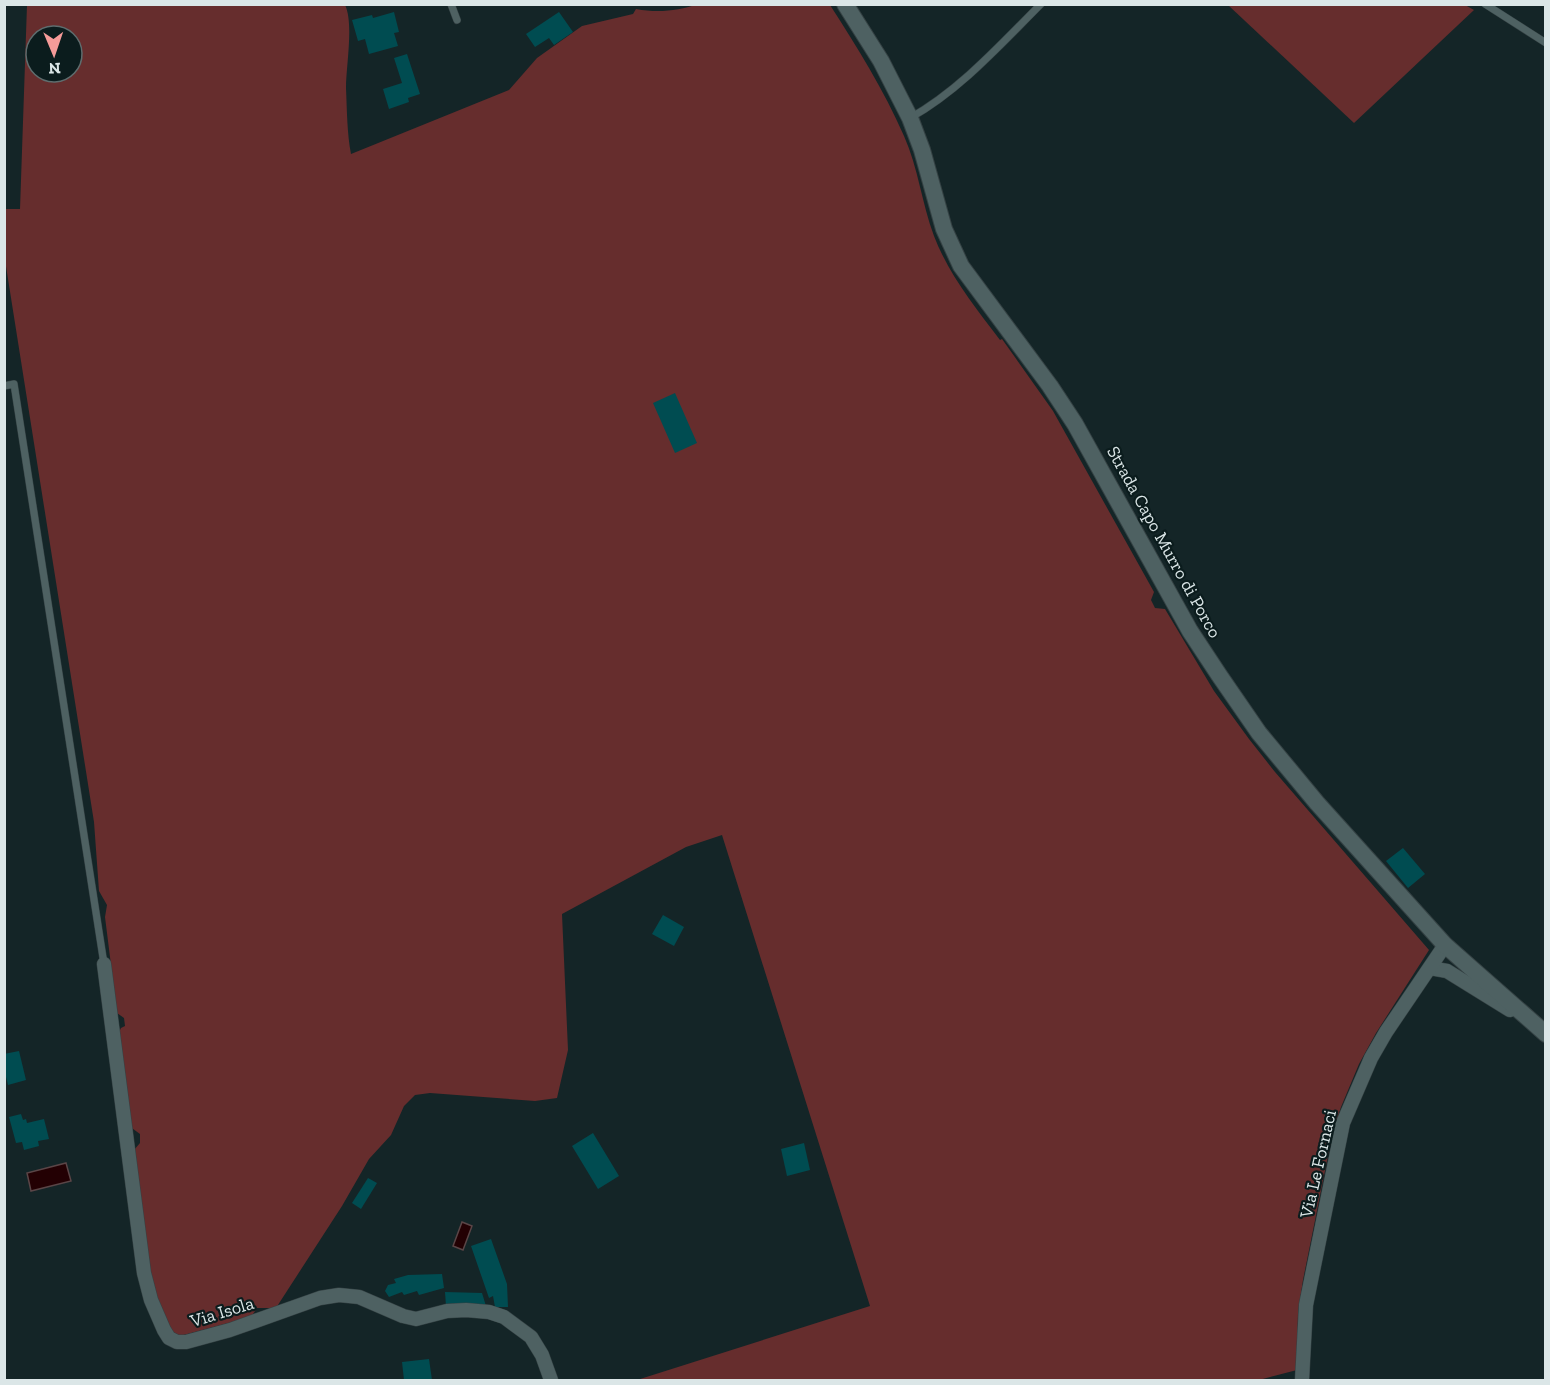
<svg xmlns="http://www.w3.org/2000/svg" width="1550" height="1385" font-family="'Zilla Slab',serif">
  <rect width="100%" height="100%" fill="#142527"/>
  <g fill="#662d2d" fill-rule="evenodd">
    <path d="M699,4L830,5C857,47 884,90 904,136C918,167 922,204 934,236C949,275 975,307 1000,340L1002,339L1053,411L1154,592L1151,600L1155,608L1165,609L1214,691L1249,739L1275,772L1429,950L1376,1033L1359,1064L1341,1107L1333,1131L1303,1280L1298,1313L1297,1370L1259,1380H637L870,1306L722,835L686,847L562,914L568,1050L557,1098L535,1101L430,1093L415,1095L404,1106L391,1135L369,1159L342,1206L276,1308H257L251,1317L180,1336L171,1331L164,1317L149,1273L134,1150L140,1143V1134L129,1126L119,1032L121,1028L125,1026L124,1018L117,1013L105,917L107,905L99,891L94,822L5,260L4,209H20L27,5H345C354,23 346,66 346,88C347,110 347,133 351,154L509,90L537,58L582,26L633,14L636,9C658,13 677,11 699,4ZM36,36H72V72H36Z"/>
    <polygon points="1465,5 1474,10 1354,123 1228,5"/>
  </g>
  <g fill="#230003" stroke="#5a4547" stroke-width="1.5">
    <polygon points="66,1163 71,1181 31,1191 27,1173"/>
    <polygon points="462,1222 472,1226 463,1250 453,1246"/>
  </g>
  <g fill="#004c51">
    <polygon points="394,12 399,32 394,33 398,46 369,54 365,39 358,41 352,20 372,15 373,18"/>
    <polygon points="559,12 573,32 554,45 549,38 535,47 526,34"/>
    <polygon points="407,54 420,94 408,98 409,102 389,109 383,89 402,83 394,58"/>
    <polygon points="675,393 697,443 675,453 653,403"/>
    <polygon points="1403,848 1425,874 1408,888 1386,861"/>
    <polygon points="663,915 684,927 674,946 652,934"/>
    <polygon points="19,1051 26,1080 8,1085 4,1069 4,1054"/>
    <polygon points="21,1114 23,1120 26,1119 27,1123 44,1119 49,1139 38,1141 39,1146 24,1150 22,1142 16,1143 9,1117"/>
    <polygon points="593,1133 619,1176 598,1189 572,1146"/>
    <polygon points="804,1143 810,1170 787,1176 781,1149"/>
    <polygon points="368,1178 377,1183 361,1209 352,1203"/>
    <polygon points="491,1239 507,1284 508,1307 495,1307 493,1296 489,1298 471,1246"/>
    <polygon points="442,1274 444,1288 419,1295 417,1291 404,1295 402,1292 389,1297 385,1291 388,1285 396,1283 394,1279 408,1275"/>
    <polygon points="445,1292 482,1293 486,1306 446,1306"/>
    <polygon points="429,1359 432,1380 404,1380 402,1362"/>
  </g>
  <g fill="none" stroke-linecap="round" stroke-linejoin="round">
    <defs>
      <g id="service">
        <polyline points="451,4 457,20"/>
        <polyline points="1485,4 1546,43"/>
        <path d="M910,118C960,90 1000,45 1041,4"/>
        <polyline points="4,386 14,384 104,964"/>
      </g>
      <g id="minor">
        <polyline points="104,964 144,1273 151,1300 164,1330 169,1338 177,1342 186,1342 230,1330 320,1298 339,1295 359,1297 403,1316 416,1319 447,1311 466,1310 489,1312 504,1317 531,1337 542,1355 551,1380"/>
        <polyline points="1430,968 1447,971 1510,1010"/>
        <polyline points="1302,1380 1306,1305 1343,1123 1371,1058 1386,1032 1445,945"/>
      </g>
      <polyline id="tertiary" points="845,4 881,61 910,118 922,150 944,229 961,266 1050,386 1075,424 1190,631 1219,675 1259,733 1317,803 1445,945 1546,1034"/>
    </defs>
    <use href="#service" stroke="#354244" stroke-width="8"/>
    <use href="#minor" stroke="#354244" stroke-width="15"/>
    <use href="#tertiary" stroke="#354244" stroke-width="18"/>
    <use href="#service" stroke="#4e6162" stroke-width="7"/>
    <use href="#minor" stroke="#4e6162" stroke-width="14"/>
    <use href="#tertiary" stroke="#4e6162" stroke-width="16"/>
  </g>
  <g text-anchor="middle" stroke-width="4.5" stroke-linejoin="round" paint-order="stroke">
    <g font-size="18" fill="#dbe6e7" stroke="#0b1c1d">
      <text transform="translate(1164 542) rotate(61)" y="6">Strada Capo Murro di Porco</text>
      <text transform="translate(1318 1164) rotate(-77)" y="6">Via Le Fornaci</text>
      <text transform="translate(222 1312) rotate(-17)" y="6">Via Isola</text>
    </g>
  </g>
  <rect width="1550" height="1385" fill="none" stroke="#dbe6e7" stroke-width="12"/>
  <g transform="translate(54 54) rotate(178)"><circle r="28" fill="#0b1c1d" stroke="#5e6d6e" stroke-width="1.5"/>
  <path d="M0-4.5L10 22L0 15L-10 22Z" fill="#f59b99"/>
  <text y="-9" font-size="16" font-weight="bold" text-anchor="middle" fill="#dbe6e7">N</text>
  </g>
</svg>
